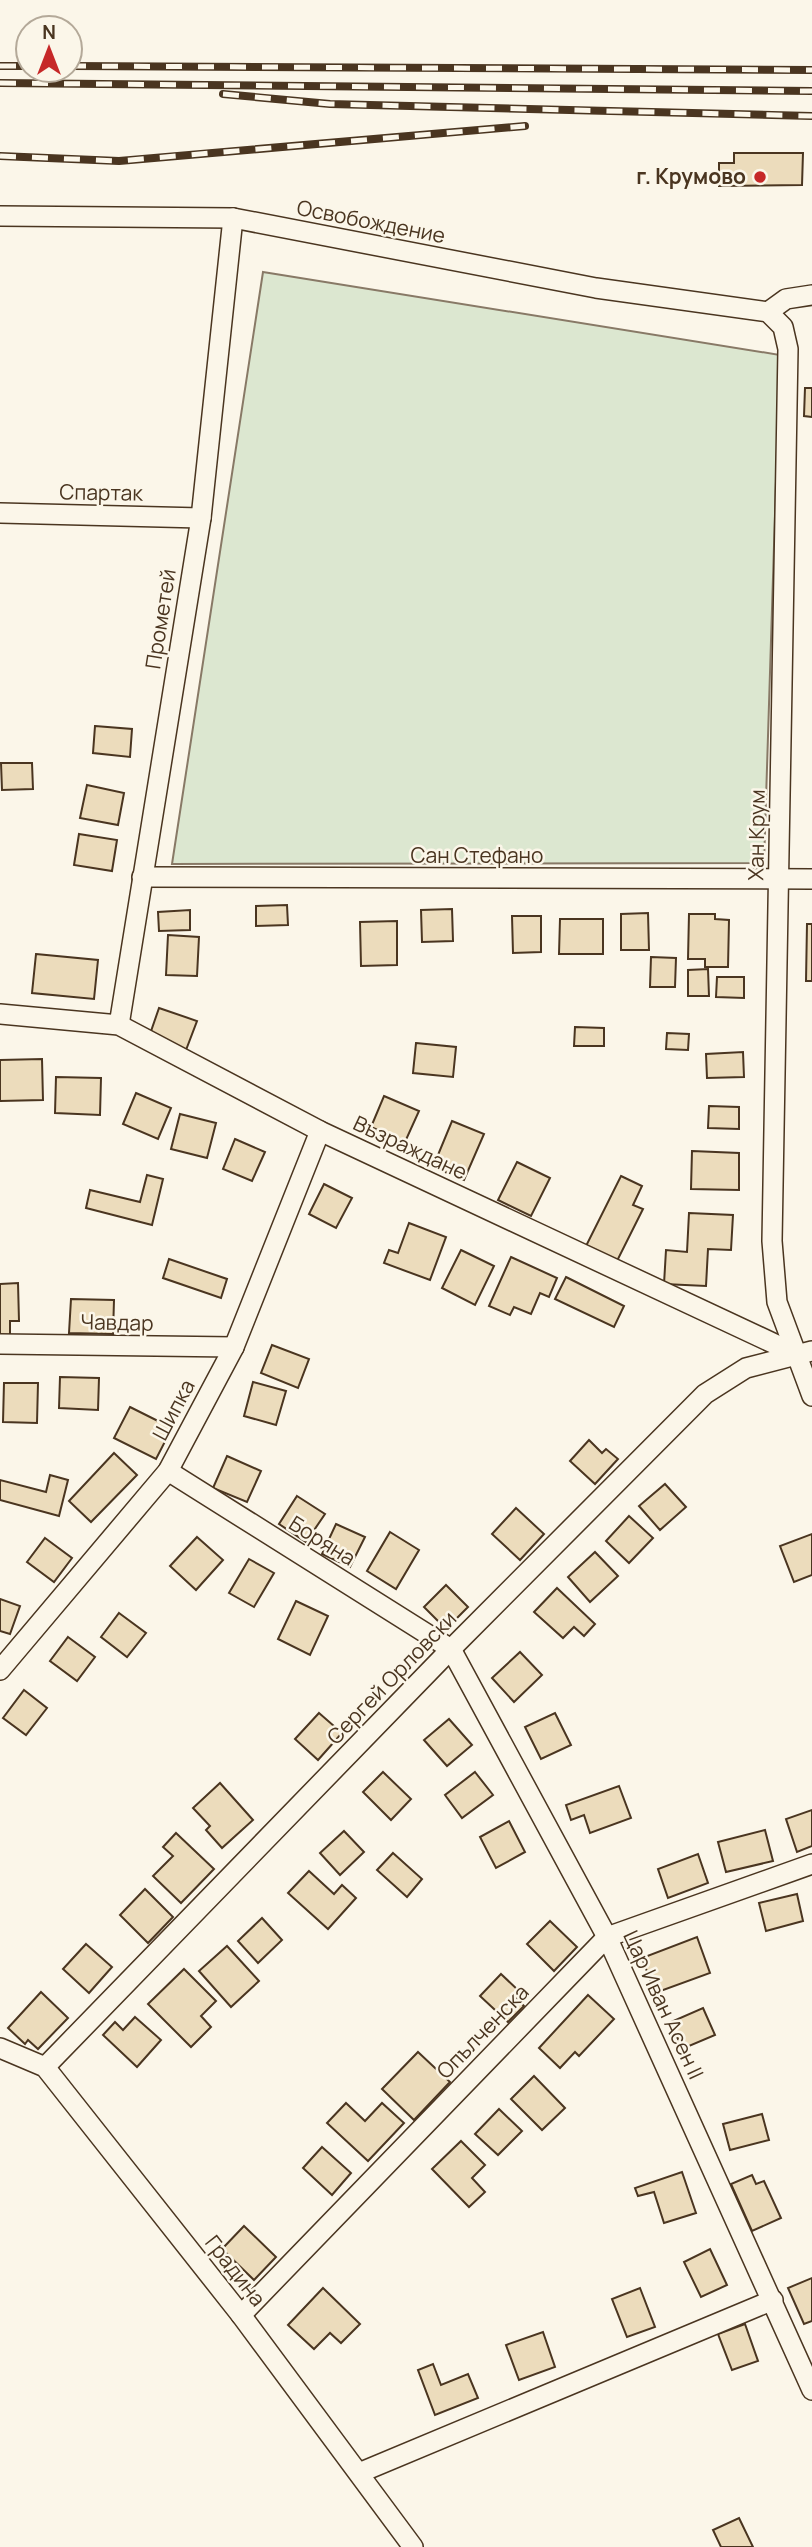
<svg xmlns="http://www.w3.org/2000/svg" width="812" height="2547" font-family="Manrope,sans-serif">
  <rect width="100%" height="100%" fill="#fbf6e9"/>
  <polygon fill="#dce7d0" stroke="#887966" stroke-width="2" points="263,272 780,355 764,863 172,864"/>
  <g fill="#ecdcbc" stroke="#4a3520" stroke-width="2">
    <polygon points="734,153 803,153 802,185 719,186 719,163 734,163"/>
    <polygon points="805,388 812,388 812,417 804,416"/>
    <polygon points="95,726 132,729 130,757 93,753"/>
    <polygon points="1,763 32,763 33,789 2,790"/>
    <polygon points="87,785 124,793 118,825 80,818"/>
    <polygon points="79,834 117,840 112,871 74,865"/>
    <polygon points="287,905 288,925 256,926 256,906"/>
    <polygon points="452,909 453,941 422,942 421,910"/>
    <polygon points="190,910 190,930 159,931 158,912"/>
    <polygon points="648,913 649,950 621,950 621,914"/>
    <polygon points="689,914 715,914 715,919 729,920 728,967 705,967 705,959 688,959"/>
    <polygon points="512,916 541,916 541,952 513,953"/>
    <polygon points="560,919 603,919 603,954 559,954"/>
    <polygon points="397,921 397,965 361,966 360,922"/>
    <polygon points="807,924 812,924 812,981 806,981"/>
    <polygon points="168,935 199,937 197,976 166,975"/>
    <polygon points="36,954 98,960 94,999 32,993"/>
    <polygon points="651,957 676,958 675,987 650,987"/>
    <polygon points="708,969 709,996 688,996 688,970"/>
    <polygon points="717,977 744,977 744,998 716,997"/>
    <polygon points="159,1008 197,1021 186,1050 149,1037"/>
    <polygon points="575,1027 604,1028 604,1046 574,1046"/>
    <polygon points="667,1033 689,1034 688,1050 666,1049"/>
    <polygon points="416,1043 456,1047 453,1077 413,1073"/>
    <polygon points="743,1052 744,1077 707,1078 706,1054"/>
    <polygon points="42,1059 43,1100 0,1101 0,1060"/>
    <polygon points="56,1077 101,1078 100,1115 55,1113"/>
    <polygon points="136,1093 171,1108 158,1139 123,1124"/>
    <polygon points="384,1096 419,1111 405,1142 371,1127"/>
    <polygon points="709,1106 739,1107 739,1129 708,1128"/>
    <polygon points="180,1114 216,1123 207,1158 171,1149"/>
    <polygon points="452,1121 484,1134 464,1180 433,1167"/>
    <polygon points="235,1139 265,1152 252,1181 223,1169"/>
    <polygon points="692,1151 739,1153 739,1190 691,1189"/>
    <polygon points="517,1162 550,1178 531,1216 498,1200"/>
    <polygon points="147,1175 163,1179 152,1225 86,1208 90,1190 140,1202"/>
    <polygon points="621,1176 642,1186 633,1205 643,1209 617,1261 586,1246"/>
    <polygon points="324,1184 352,1198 336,1228 309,1214"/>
    <polygon points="689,1213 733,1215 731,1250 708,1249 706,1286 664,1284 666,1250 687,1252"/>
    <polygon points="409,1223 446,1237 430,1280 384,1263 389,1250 398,1253"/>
    <polygon points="461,1250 494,1266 475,1305 442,1288"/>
    <polygon points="511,1257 557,1278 549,1297 540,1293 531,1314 514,1307 510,1315 489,1306"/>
    <polygon points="169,1259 227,1279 221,1298 163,1278"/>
    <polygon points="566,1277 624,1306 614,1327 555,1299"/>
    <polygon points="18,1283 19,1321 10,1321 10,1335 0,1335 0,1284"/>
    <polygon points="71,1299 114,1300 113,1334 69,1333"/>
    <polygon points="272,1345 309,1359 298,1388 261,1373"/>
    <polygon points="60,1377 99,1378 98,1410 59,1408"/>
    <polygon points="253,1382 286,1391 276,1425 244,1416"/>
    <polygon points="4,1383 38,1383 37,1423 3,1422"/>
    <polygon points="130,1407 172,1428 156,1459 114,1438"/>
    <polygon points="589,1440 602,1453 606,1449 618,1459 595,1484 570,1461"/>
    <polygon points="114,1453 137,1475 91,1522 69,1501"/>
    <polygon points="227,1456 261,1471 247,1502 213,1488"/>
    <polygon points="50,1475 68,1480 59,1516 0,1500 0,1480 46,1492"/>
    <polygon points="665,1484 686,1507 660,1530 639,1506"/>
    <polygon points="297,1496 325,1514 306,1542 279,1524"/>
    <polygon points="516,1508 544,1534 520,1560 492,1534"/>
    <polygon points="629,1516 653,1538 629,1563 606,1541"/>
    <polygon points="336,1524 365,1537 350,1567 322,1554"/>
    <polygon points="390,1532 419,1550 396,1589 367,1571"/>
    <polygon points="812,1534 812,1575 794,1582 780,1546"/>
    <polygon points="197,1537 223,1560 196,1590 170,1566"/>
    <polygon points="45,1538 72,1558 54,1582 27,1562"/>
    <polygon points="595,1552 618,1576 590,1602 568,1577"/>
    <polygon points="249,1559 274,1573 254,1607 229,1593"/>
    <polygon points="446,1585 468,1607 446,1629 424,1607"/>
    <polygon points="557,1588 595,1624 584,1636 574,1627 563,1638 534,1612"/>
    <polygon points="0,1599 20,1606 10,1634 0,1631"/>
    <polygon points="296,1601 328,1616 310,1655 278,1639"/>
    <polygon points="119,1613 146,1633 127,1657 101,1637"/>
    <polygon points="68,1637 95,1657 77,1681 50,1661"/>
    <polygon points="520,1652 542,1675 514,1702 492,1678"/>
    <polygon points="24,1690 47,1708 26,1735 3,1718"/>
    <polygon points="319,1713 342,1733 318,1760 295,1739"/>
    <polygon points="555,1713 571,1745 541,1759 525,1727"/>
    <polygon points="449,1719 472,1745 447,1766 424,1740"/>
    <polygon points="383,1772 411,1799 391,1820 363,1792"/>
    <polygon points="475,1772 493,1795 462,1818 445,1795"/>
    <polygon points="220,1783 253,1820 222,1848 206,1830 210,1826 193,1808"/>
    <polygon points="619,1786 631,1818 590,1833 584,1815 571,1820 566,1805"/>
    <polygon points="812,1810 812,1846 797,1852 786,1819"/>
    <polygon points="509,1821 525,1852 496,1868 480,1837"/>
    <polygon points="765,1830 773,1861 726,1872 718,1842"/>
    <polygon points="344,1831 364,1852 340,1875 320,1853"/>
    <polygon points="176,1833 214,1869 181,1903 153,1876 173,1856 163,1847"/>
    <polygon points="393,1853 422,1879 407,1897 377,1870"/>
    <polygon points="698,1854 708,1883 668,1898 658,1869"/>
    <polygon points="309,1871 334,1894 342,1885 356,1898 328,1929 288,1893"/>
    <polygon points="145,1889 173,1917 148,1943 120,1915"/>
    <polygon points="797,1894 803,1921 766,1931 759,1903"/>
    <polygon points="262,1918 282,1940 258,1963 238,1941"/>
    <polygon points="550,1921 577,1947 554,1971 527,1944"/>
    <polygon points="697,1937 710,1973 655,1993 642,1958"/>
    <polygon points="86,1944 112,1967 89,1993 63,1969"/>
    <polygon points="227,1946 259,1981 231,2007 199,1971"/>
    <polygon points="184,1969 216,2001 201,2016 211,2027 191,2047 148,2004"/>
    <polygon points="501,1974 519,1991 514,1996 524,2006 508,2022 480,1996"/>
    <polygon points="41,1992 68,2018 38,2049 28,2040 25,2044 8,2028"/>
    <polygon points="588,1995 614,2019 579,2056 575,2052 560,2068 539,2048"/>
    <polygon points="703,2008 715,2035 682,2049 671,2022"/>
    <polygon points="135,2017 161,2040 137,2067 103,2035 115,2022 123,2030"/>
    <polygon points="418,2052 450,2082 414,2120 382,2089"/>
    <polygon points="534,2076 565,2108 542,2130 511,2099"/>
    <polygon points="346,2103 365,2121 382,2103 404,2123 368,2161 327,2123"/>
    <polygon points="499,2109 522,2131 498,2155 475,2134"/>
    <polygon points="762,2114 769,2140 730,2150 723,2124"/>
    <polygon points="461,2141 485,2165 472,2178 485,2192 469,2207 432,2169"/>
    <polygon points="322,2147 351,2173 332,2195 303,2168"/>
    <polygon points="682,2172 696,2213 664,2223 654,2192 638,2196 635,2188"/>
    <polygon points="752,2175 756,2184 764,2181 781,2218 752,2231 731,2184"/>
    <polygon points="244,2226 276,2257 254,2280 222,2249"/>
    <polygon points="710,2249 727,2285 701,2297 684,2262"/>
    <polygon points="812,2278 812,2321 804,2324 788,2288"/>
    <polygon points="323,2288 360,2324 341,2343 330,2333 314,2349 288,2325"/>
    <polygon points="640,2288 655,2327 627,2337 612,2299"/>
    <polygon points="745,2324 758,2361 732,2370 718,2334"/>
    <polygon points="543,2332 555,2367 519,2380 506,2345"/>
    <polygon points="433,2364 441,2385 468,2374 478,2398 435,2415 418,2370"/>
    <polygon points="739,2518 753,2547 721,2547 713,2530"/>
  </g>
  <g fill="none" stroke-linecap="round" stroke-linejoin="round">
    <defs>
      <g id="minor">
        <polyline points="0,216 233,218 596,288 768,312 783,327 788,349 772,1241 777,1302 812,1396"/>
        <polyline points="768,312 786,299 812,295"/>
        <polyline points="0,513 201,518"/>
        <polyline points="142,877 812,879"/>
        <polyline points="0,1014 119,1025 320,1131 794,1353"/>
        <polyline points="119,1025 201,518 233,218"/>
        <polyline points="0,1344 234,1347"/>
        <polyline points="168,1471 451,1649 607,1937 812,2390"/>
        <polyline points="0,1670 168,1471 234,1347 320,1131"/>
        <polyline points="0,2048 45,2067 241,2315 413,2547"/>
        <polyline points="45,2067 451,1649 705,1394 746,1368 812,1351"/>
        <polyline points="241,2315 607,1937 812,1864"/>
        <polyline points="359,2473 773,2300"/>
      </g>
    </defs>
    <use href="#minor" stroke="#4a3520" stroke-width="22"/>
    <use href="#minor" stroke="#fbf6e9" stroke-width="19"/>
    <defs>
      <g id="rail">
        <polyline points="0,66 28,66"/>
        <polyline points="70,66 812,70"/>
        <polyline points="0,83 812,91"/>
        <polyline points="223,94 330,104 812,116"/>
        <polyline points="0,156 119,161 525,126"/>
      </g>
    </defs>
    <use href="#rail" stroke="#4a3520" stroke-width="8"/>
    <use href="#rail" stroke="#fbf6e9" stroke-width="5" stroke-dasharray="16" stroke-linecap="butt"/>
  </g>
  <circle fill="#c62828" stroke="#fbf6e9" stroke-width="2.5" cx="760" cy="177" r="7"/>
  <g text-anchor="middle" stroke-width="5" stroke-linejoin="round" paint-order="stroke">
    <g font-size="21" font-weight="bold" fill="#4a3520" stroke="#fbf6e9" text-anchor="end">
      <text x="746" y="184">г. Крумово</text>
    </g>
    <g font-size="21" fill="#4a3520" stroke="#fbf6e9">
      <text transform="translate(371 222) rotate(11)" y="7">Освобождение</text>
      <text transform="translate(101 493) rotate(1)" y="7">Спартак</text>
      <text transform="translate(161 619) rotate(-81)" y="7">Прометей</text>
      <text transform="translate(757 835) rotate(-89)" y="7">Хан Крум</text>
      <text x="477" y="863">Сан Стефано</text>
      <text transform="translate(410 1148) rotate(25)" y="7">Възраждане</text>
      <text transform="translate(117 1323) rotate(1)" y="7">Чавдар</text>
      <text transform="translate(174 1410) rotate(-62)" y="7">Шипка</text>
      <text transform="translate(322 1541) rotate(32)" y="7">Боряна</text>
      <text transform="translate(392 1678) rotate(-46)" y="7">Сергей Орловски</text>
      <text transform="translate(663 2005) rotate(65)" y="7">Цар Иван Асен II</text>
      <text transform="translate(483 2032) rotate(-46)" y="7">Опълченска</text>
      <text transform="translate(235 2271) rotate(52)" y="7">Градина</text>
    </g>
  </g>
  <g transform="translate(49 49)"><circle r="33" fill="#fbf6e9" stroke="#b4a999" stroke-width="2"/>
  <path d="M0-5L12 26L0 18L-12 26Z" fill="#c62828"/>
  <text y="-10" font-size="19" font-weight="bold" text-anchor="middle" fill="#4a3520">N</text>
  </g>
</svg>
